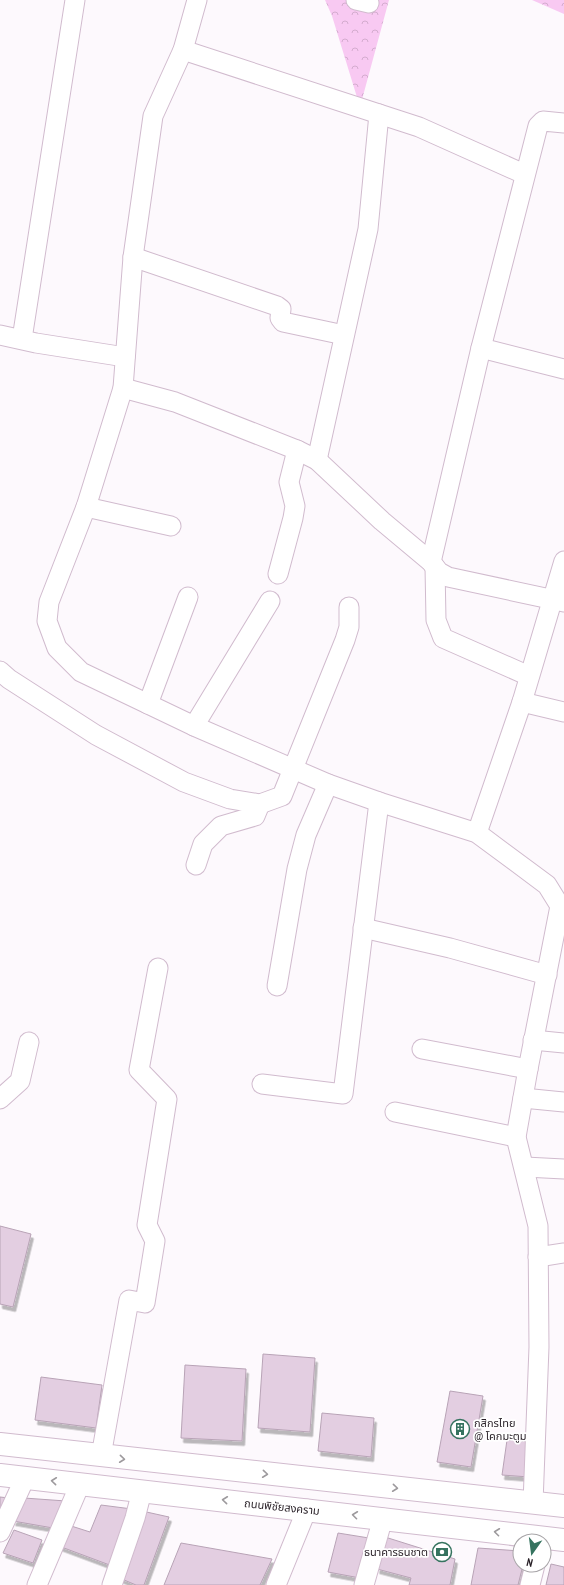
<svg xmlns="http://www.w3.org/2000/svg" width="564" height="1585" font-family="'PT Sans Narrow','Noto Sans Thai',sans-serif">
  <defs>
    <pattern id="forest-crowns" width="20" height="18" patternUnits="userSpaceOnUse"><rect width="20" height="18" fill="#f8c9f2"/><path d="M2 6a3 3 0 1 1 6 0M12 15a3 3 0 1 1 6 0" fill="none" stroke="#d4accf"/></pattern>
    <filter id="shadow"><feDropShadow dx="2.5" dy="4.5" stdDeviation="0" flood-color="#0004"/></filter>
  </defs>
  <rect width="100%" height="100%" fill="#fdf9fd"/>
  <g fill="url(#forest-crowns)">
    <polygon points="325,0 389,0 360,107 332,16"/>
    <polygon points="532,0 564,0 564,14"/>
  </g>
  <g fill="#e3cee1" stroke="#b8a3b6" filter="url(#shadow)">
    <polygon points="0,1226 31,1234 13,1307 0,1304"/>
    <polygon points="263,1354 315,1358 310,1432 258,1428"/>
    <polygon points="185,1365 246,1369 242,1441 181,1438"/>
    <polygon points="41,1377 102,1385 96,1428 35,1420"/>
    <polygon points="450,1391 483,1396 471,1467 437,1462"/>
    <polygon points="322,1413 374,1418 371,1457 318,1451"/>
    <polygon points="507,1440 531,1442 529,1477 502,1475"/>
    <polygon points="0,1497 9,1498 0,1519"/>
    <polygon points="24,1498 66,1501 53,1528 13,1521"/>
    <polygon points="101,1505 132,1509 115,1567 56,1545 65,1524 90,1532"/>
    <polygon points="142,1511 169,1517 144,1585 136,1585 117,1577"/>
    <polygon points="14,1530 42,1540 33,1563 3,1553"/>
    <polygon points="338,1533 369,1538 360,1578 328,1572"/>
    <polygon points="385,1537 455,1559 450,1585 409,1585 411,1578 377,1569"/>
    <polygon points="181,1543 272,1559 260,1585 164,1585"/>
    <polygon points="478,1548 520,1551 520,1565 523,1565 518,1585 471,1585"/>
    <polygon points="551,1564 564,1567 564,1585 546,1585"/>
  </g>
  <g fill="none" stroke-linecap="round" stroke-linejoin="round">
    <defs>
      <g id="minor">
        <polyline points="197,0 183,50 153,116 133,257 123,388 86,507 49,602 47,621 57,648 81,672 194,726 328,784 379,802 477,833 547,885 560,906 564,907"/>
        <polyline points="356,0 369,3"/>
        <polyline points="183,50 379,114"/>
        <polyline points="133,257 277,306 281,309 280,318 283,322 344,335"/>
        <polyline points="0,335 36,343 125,357"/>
        <polyline points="22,339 75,0"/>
        <polyline points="481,348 564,369"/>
        <polyline points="123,388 175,402 297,450 317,460 382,521 431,562 439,572 448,577 564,602"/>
        <polyline points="317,460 368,229 379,114 419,127 524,174"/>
        <polyline points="86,507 171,526"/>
        <polyline points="431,562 481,348 538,126 543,121 564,123"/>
        <polyline points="435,567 436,620 443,638 529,676"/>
        <polyline points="278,574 293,518 295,506 289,482 297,450"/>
        <polyline points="0,671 9,679 96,735 184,782 230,799 260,804 282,796 345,640 349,627 349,607"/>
        <polyline points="522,702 564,712"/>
        <polyline points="148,704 188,597"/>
        <polyline points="194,726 270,601"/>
        <polyline points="477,833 522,702 564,561"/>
        <polyline points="196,865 203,844 221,826 255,816 260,804"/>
        <polyline points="363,928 450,948 547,975"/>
        <polyline points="277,986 297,869 306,835 328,784"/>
        <polyline points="533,1040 564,1043"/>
        <polyline points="422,1049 528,1069"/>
        <polyline points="262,1084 343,1094 379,802"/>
        <polyline points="523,1098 564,1102"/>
        <polyline points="0,1099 20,1081 29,1042"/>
        <polyline points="395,1112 516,1137"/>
        <polyline points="525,1167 564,1169"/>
        <polyline points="538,1257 564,1253"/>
        <polyline points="101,1456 129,1300 145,1303 155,1241 147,1225 167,1099 139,1070 158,968"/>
        <polyline points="533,1503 539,1347 538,1226 516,1137 528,1069 560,906"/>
        <polyline points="0,1532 25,1478"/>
        <polyline points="37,1585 80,1484"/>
        <polyline points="112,1585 135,1518 142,1491"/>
        <polyline points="276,1585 307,1509"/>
        <polyline points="364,1585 383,1518"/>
        <polyline points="530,1585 535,1565"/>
      </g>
      <g id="major">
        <polyline points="0,1444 564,1506"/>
        <polyline points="0,1475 564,1540"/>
      </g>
    </defs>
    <use href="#minor" stroke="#d1bbce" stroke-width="21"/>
    <use href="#major" stroke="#d1bbce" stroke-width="24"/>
    <use href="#minor" stroke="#fff" stroke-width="19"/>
    <use href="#major" stroke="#fff" stroke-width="22"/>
  </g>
  <defs><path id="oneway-chevron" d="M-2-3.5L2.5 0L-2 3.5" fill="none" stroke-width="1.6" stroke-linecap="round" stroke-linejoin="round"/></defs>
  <g stroke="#9d9a9d">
    <use href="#oneway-chevron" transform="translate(122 1459) rotate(6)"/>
    <use href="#oneway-chevron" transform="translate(265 1474) rotate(6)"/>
    <use href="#oneway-chevron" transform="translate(54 1481) rotate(-174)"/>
    <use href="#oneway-chevron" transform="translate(395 1488) rotate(6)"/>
    <use href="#oneway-chevron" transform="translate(225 1500) rotate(-174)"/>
    <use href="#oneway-chevron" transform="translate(355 1515) rotate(-173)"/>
    <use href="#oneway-chevron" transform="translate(497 1532) rotate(-173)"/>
  </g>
  <defs>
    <symbol id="building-ring" viewBox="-11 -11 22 22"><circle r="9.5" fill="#fff" stroke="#35735f" stroke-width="1.5"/><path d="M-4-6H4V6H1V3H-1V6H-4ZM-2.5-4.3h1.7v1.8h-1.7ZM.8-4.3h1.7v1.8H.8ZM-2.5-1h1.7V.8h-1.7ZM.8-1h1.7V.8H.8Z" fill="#35735f"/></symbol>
    <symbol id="bank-ring" viewBox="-11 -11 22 22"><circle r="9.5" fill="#fff" stroke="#35735f" stroke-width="1.5"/><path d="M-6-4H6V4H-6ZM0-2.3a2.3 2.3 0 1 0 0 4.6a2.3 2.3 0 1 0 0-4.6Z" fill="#35735f"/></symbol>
  </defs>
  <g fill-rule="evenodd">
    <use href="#building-ring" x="449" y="1418" width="22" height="22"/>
    <use href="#bank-ring" x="431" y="1541" width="22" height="22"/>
  </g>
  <g text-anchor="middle" stroke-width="3.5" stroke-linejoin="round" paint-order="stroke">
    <g font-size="11" fill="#261e25" stroke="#fff" text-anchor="start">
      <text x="474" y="1427">กสิกรไทย<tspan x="474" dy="13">@ โคกมะตูม</tspan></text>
      <text x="428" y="1556" text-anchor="end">ธนาคารธนชาต</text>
    </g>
    <g font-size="11" fill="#261e25" stroke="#fff">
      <text transform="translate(282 1507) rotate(6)" y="4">ถนนพิชัยสงคราม</text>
    </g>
  </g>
  <g transform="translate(532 1553) rotate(194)"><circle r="19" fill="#ffffff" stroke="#a8a5a8"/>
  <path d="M0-3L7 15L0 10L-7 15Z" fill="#35735f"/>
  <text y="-6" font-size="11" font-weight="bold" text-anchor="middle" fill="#261e25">N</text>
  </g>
</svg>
